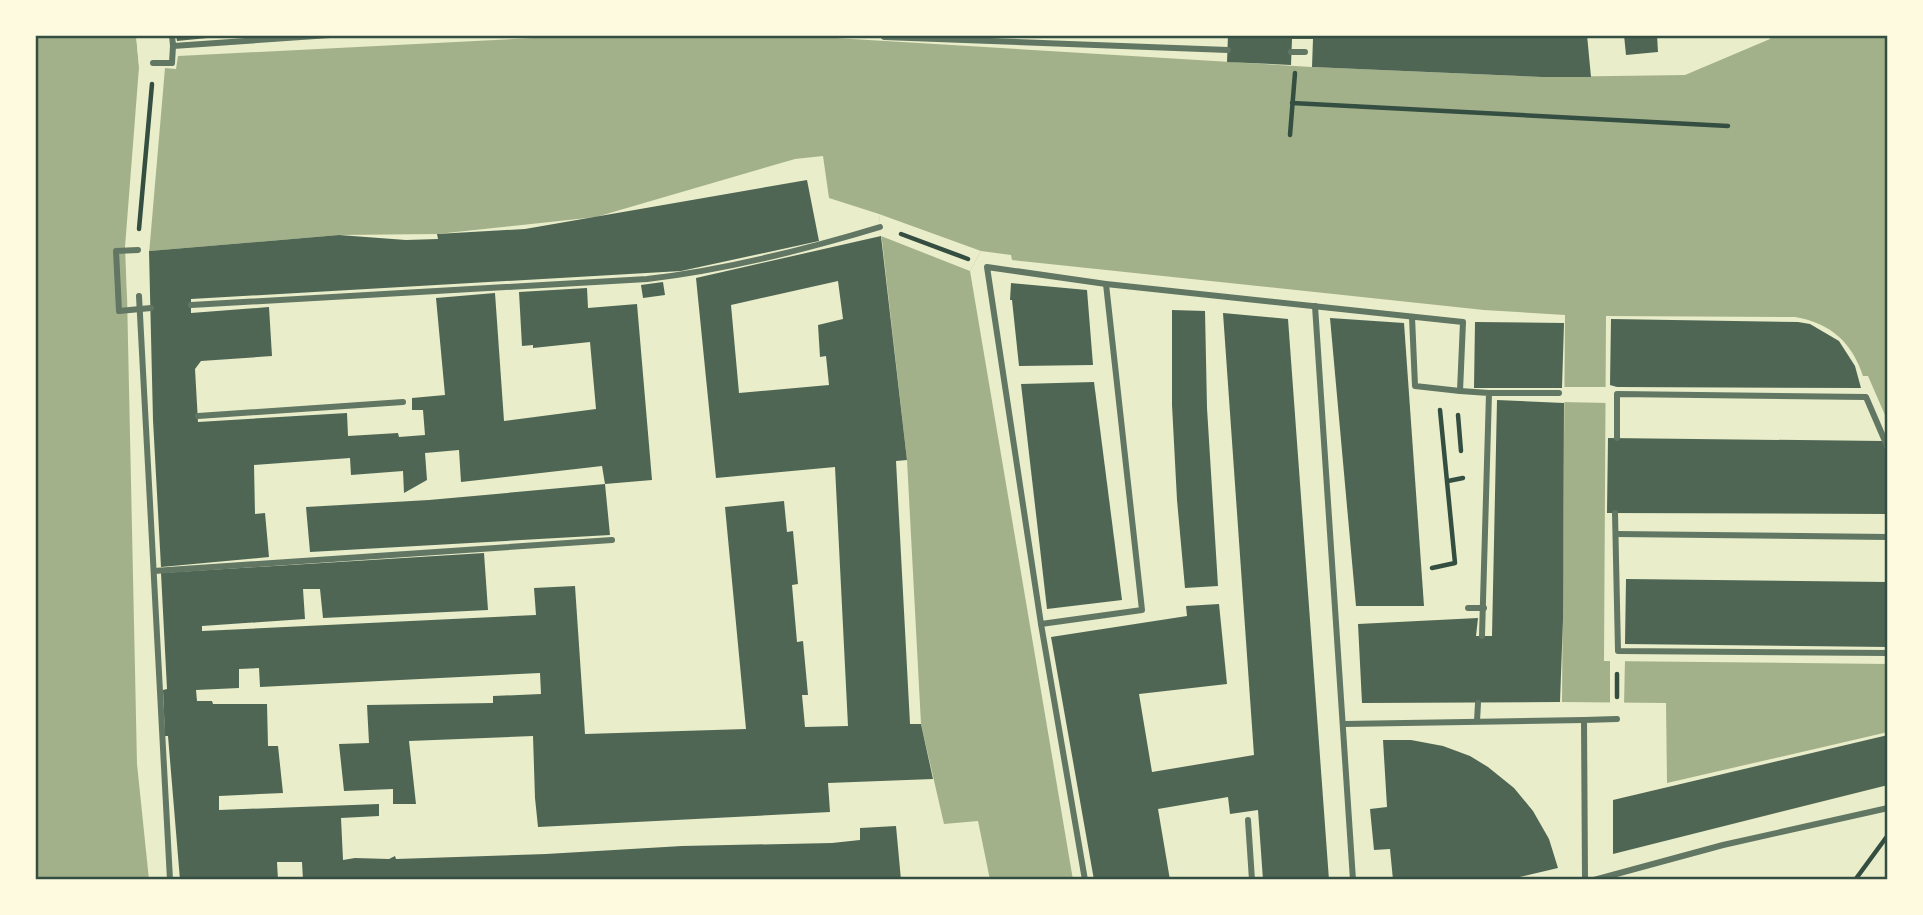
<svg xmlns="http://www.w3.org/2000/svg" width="1923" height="915" font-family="'Noto Serif',serif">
  <rect width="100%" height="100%" fill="#e9edc9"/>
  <path fill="#a3b18a" d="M35,35H136L139,66L176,69L178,56L593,35H786L1312,67L1542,77L1685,75L1770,39L1769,35H1888V422L1868,376H1863C1852,342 1830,323 1795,317L1606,316L1604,661L1888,664V732L1667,783L1666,703L1562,702L1565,315L1484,310L1012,260L1011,255L981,251L970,271L1073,880H990L978,821L944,824L921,724L907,460L879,214L829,198L823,156L795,159L596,217L437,234L339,235L149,251L126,247L137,764L149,880H35Z"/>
  <g fill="#e9edc9">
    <polygon points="136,35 139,35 142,63 165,64 165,68 149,254 129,251 130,297 127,297 125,247 139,67"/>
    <polygon points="879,214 981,251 970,271 881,236"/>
    <polygon points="1561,387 1609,387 1609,403 1561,402"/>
    <polygon points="1610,658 1625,658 1624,706 1610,706"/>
  </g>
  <g fill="#4f6655" fill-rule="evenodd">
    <polygon points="176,35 218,35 218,37 177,41"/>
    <polygon points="1228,35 1587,35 1591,77 1542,77 1312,67 1313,39 1292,39 1291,65 1227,62"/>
    <polygon points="1624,35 1657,35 1658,52 1626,55"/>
    <polygon points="807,180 819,241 681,271 191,299 191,313 269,307 272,356 201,361 195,369 198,422 347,413 348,436 398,433 399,437 425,435 423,410 412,410 412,398 445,395 436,298 495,293 504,421 596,409 590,342 533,348 533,345 522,346 519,292 587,288 588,308 637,304 652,480 605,484 610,535 310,552 306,507 429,500 605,484 602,466 461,482 459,450 425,453 427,480 404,493 403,471 351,475 350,458 254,465 255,514 265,513 269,557 161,567 153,420 149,251 339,235 406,240 438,239 437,234 525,229"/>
    <path d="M881,236L907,460L896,461L910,724H921L933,779L828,783L830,812L538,827L535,798L533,736L409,741L416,804H393V789L344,791L339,744L369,743L367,705L493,703V696L541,694L540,673L260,687L259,668L239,669V688L196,690L197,701H212L213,704H267L268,746H278L283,793L219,796V810L379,804V816L341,818L343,860L355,858L389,859L395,856L396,859L546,854L682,846L832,843L860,840V828L896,826L901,880H303L302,862H277L278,880H180L168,736H165L163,690L167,689L161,573L484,553L488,610L323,618L320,589H303L305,619L202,626V631L536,615L534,588L575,586L585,734L746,729L725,507L784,501L787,532L793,531L798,584L792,585L797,642L803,641L808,695H802L805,727L848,726L835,467L716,478L696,278ZM838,281L843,319L818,325L820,357L826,356L829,385L739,393L731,305Z"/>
    <polygon points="663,282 665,295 643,298 641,285"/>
    <polygon points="1011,283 1087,290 1093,365 1019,366 1012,300 1010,300"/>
    <polygon points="1172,310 1205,311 1207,408 1218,586 1185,588 1177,500 1172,405"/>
    <polygon points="1223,313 1288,319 1329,880 1263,880 1258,810 1230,814 1228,797 1158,809 1170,880 1094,880 1051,637 1187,616 1186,606 1219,604 1227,684 1139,694 1152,772 1254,755"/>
    <polygon points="1330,318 1404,323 1424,606 1356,606"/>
    <polygon points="1611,319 1798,322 1810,324 1839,341 1855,366 1861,388 1617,387 1610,385"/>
    <polygon points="1475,322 1564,323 1562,388 1474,388"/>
    <polygon points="1094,382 1122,600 1047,609 1021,384"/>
    <polygon points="1497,400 1564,403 1563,619 1560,702 1362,703 1358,624 1478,618 1476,636 1492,636"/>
    <polygon points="1608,438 1883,441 1888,459 1888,514 1607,513"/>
    <polygon points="1626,579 1888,582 1888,647 1625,644"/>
    <polygon points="1888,735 1888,785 1613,854 1613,800"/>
    <polygon points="1383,740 1411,740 1443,746 1470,756 1488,767 1514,788 1533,811 1549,839 1558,868 1507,880 1393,880 1390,849 1374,850 1370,809 1387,807"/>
  </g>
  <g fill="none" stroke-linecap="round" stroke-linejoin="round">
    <g stroke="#344e41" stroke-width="4.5">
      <polyline points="1292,103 1728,126"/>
      <polyline points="1290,135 1295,73"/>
      <polyline points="139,229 152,84"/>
      <polyline points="901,234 968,259"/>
      <polyline points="1458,415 1461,451"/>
      <polyline points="1448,481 1463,478"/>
      <polyline points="1432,568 1455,563 1440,410"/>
      <polyline points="1617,697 1617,674"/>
      <polyline points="1855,880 1888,835"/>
    </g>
    <g stroke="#617663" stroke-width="6">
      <polyline points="172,35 173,46 330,35"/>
      <polyline points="882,35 884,37 1228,50"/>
      <polyline points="1291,52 1305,52"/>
      <polyline points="153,63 172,63 173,46"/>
      <polyline points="138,250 116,251 119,311 151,308"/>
      <polyline points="139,296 170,880"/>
      <path d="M191,305L647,279C726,270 804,250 880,227"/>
      <polyline points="1315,306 1353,880"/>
      <polyline points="1412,317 1415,386 1460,391"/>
      <polyline points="1489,393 1559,393"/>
      <polyline points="198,416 403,402"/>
      <polyline points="1617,438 1617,394 1866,397 1888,448"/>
      <polyline points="1615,513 1618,651 1888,653"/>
      <polyline points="1616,534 1888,537"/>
      <polyline points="154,571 612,540"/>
      <polyline points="1468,608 1484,608"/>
      <polyline points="1041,624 1142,610 1106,284"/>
      <polyline points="1477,721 1478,703"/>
      <polyline points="1344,724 1584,720"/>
      <polyline points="1248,820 1252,880"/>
      <polyline points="1085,880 1041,624 987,267 1106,284 1463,322 1460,391 1489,393 1482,636"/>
      <polyline points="1585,880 1584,720 1617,719"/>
      <polyline points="1594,880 1723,845 1888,808"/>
    </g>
  </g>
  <rect width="1923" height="915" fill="none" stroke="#fefae0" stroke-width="74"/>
  <rect x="37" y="37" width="1849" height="841" fill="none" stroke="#344e41" stroke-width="2.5"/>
</svg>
